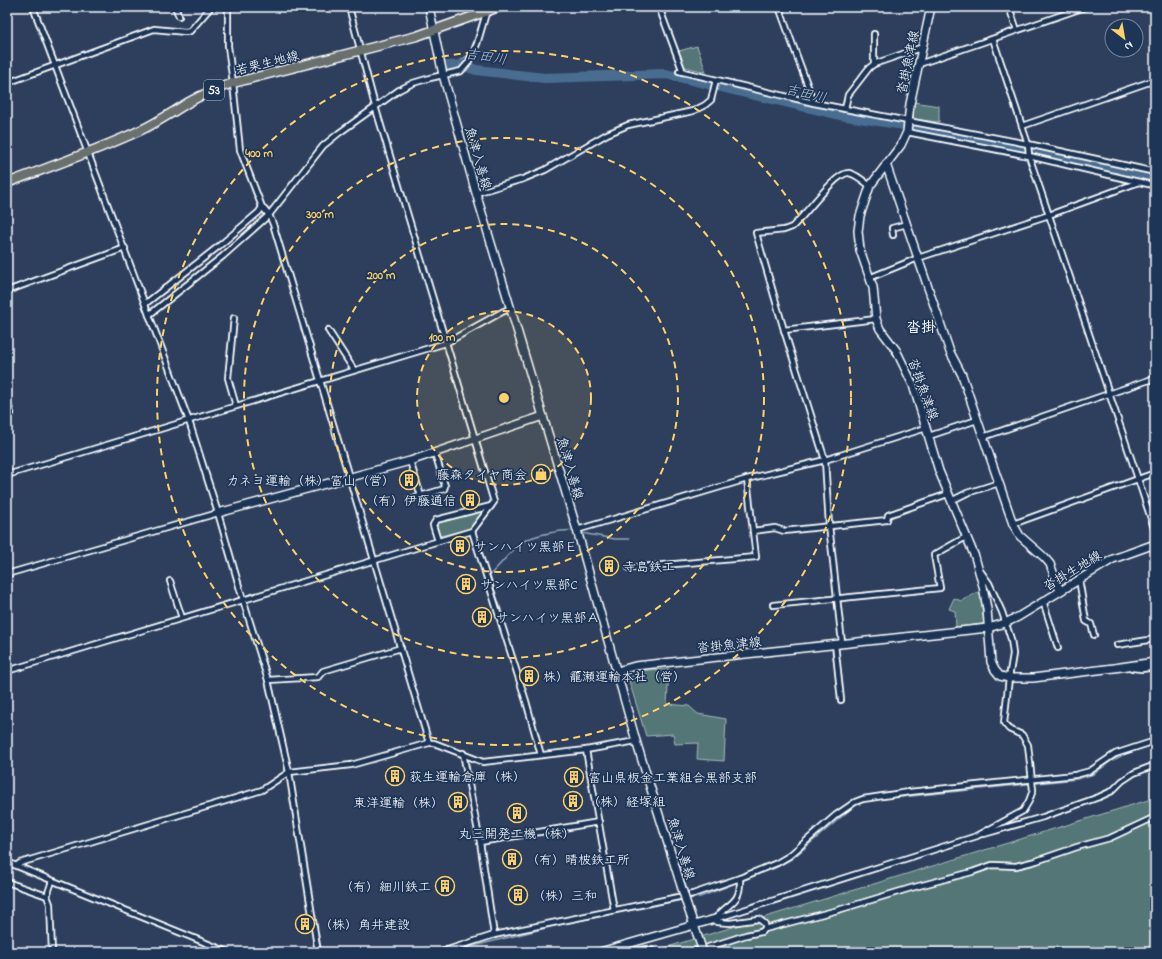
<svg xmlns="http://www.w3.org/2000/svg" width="1162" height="959" font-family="'Indie Flower','Klee One',sans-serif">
  <rect width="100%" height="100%" fill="#2d3f5d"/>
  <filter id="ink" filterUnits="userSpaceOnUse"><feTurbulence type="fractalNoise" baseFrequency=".025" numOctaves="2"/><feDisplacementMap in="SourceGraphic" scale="8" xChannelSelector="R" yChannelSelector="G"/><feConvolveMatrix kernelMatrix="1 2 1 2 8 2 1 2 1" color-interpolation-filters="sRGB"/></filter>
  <g filter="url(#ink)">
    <g fill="#547676" stroke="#aababa">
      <polygon points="697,46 706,72 685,67 679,51"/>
      <polygon points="913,102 939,106 939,122 913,119"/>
      <polygon points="483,510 484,512 472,528 440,536 437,526 440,522"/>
      <polygon points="980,591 984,623 982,624 956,627 955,611 949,609 954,598 961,601"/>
      <path d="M669,669L667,704L689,706L698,714L726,719L724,761L697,759L698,743L675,744L673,734L646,736L629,681V677C639,668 657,670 669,669Z"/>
      <polygon points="1155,798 1155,952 663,952 661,949"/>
    </g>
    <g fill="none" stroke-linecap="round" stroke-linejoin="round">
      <g stroke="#92a7bd" stroke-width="1.5">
        <polyline points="453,66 468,55 471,50 482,16"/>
        <polyline points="581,533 615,539 629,539"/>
        <path d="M501,610L490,575C499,566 514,547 524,541C534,535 564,529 576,531"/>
        <polyline points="688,899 700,897 775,868 793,858 853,807 863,801 1077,779 1094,774 1111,761 1125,754 1155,744"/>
        <polyline points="450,952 558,925 682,900"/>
      </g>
      <polyline stroke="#4a6d91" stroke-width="10" points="448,66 463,65 476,70 544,78 666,74 840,115 949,132 1155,179"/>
      <defs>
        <g id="street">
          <polyline points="33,7 189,421 218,513 243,600 268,680 289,772 318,952"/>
          <polyline points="175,7 179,16"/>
          <polyline points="228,7 228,46 233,83 240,150 262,207 269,215 273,224 429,743"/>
          <polyline points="659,7 683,72"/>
          <polyline points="779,7 814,103"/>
          <polyline points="1009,7 1017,30"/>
          <polyline points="993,39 1028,144 1029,156 1138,479 1155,473"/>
          <polyline points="874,64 874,34"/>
          <polyline points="919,64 1085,7"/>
          <polyline points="679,71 814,103 1028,144 1155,172"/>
          <polyline points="7,83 154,29 186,32 190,31 211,7"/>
          <polyline points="845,109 848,95 869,68 874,64 923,47"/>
          <polyline points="1022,126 1155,80"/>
          <polyline points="907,132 1029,156 1139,182"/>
          <polyline points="476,193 523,179 545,170 607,134 628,125 693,111 705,105 711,100 716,80"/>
          <polyline points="893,235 892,228 907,224"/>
          <polyline points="869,278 918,258 1049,215 1139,182 1153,185 1155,184"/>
          <polyline points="7,291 125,248"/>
          <polyline points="145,304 219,246 259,212 262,207"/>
          <polyline points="149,315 223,256 269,215 323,146 339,133 399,90 413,83 430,78 461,71 468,63 477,44 487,10"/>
          <polyline points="234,318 228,378 236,406"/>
          <polyline points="328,330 354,370"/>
          <polyline points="784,330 876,319"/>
          <polyline points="7,402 11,413"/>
          <polyline points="929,436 977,420"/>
          <polyline points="983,437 1155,378"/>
          <polyline points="410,461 421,496"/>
          <polyline points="7,475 446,343 502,312 511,308"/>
          <polyline points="410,499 444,489 445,486 435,453"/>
          <polyline points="951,501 967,493 999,483"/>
          <polyline points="1013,524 1138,479 1155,531"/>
          <polyline points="577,530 747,479 825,460 926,428"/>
          <polyline points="472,531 526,701 541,755"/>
          <polyline points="753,531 775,528 784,531 887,520 888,515 948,494"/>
          <polyline points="438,541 433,525 436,520 491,506"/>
          <polyline points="629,568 756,557 747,479"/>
          <polyline points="7,574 218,513"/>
          <polyline points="1079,579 1086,621 1091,624 1094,635"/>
          <polyline points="170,581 182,618"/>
          <polyline points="1043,601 1058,648"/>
          <polyline points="773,605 940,588 934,555 966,537"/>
          <path d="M842,643L829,525L825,460L784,330L756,233L784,230L792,227C804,217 836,171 849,173C856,174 865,182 870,186"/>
          <polyline points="835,644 841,700"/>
          <polyline points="1117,645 1155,639"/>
          <polyline points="1132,668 1142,669 1155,667"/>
          <polyline points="7,671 472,531 494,502 375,106 349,7"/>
          <polyline points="268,680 318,677 323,671 401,648"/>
          <polyline points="586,750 614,910"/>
          <polyline points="463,753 480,842 494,935"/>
          <polyline points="984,834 1043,817 1099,797 1112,791 1122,781 1134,773 1155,765"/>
          <polyline points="480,842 599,822"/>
          <polyline points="7,862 228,952"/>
          <polyline points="16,866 20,863 262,790 289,772 351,765 429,743 434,743 483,762 586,750 636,741"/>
          <polyline points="740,878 777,863 789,856 836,815 855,802 863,799 909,792 1075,775 1090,771 1115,754 1155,741"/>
          <polyline points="7,882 47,896"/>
          <polyline points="715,919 977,836 1023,811 1029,801 1033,790 1028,745 1022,735 1009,729 1004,723 1009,678 1013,654 1011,639 1002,612 989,583 979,569"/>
          <polyline points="765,929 838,910 911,888 972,872 992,865 1016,866 1036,861 1077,847 1110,838 1155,817"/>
          <polyline points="52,952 50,904 47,896 52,881"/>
          <path d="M441,952L494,935L693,894L740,878C741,905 729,901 715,919"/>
          <polyline points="634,952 647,949 655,952"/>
          <polyline points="693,952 746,935 761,932 765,929 765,924 759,919 730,923 717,922 715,919"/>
        </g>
        <g id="secondary">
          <polyline points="429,7 443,75 476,193 577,530 636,741 679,879"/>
          <polyline points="931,7 910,104 907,132 901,145 870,186 860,216 858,231 860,250 873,287 876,319 880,329 896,350 913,385 939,471 975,557 983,586 987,609 991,662 995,670 1000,676 1009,678 1033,678 1114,668 1155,662"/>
          <polyline points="886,164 950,352 962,375 1013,524 1020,536 1044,557 1050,564 1060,591"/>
          <polyline points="218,513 410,461 543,416"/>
          <polyline points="617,671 635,666 988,628 1005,623 1018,617 1113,559 1155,544"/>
          <polyline points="687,905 697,934"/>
          <polyline points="600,952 715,919"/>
        </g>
        <path id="primary" d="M7,183C52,166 98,150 141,130C158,122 173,112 189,102C203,94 218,88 233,83L417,36L499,7"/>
      </defs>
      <use href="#street" stroke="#fff" stroke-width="8"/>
      <use href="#secondary" stroke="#fff" stroke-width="10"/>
      <use href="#primary" stroke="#fff" stroke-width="11"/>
      <use href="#street" stroke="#1d3557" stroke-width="4.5"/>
      <use href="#secondary" stroke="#1d3557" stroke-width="7"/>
      <use href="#primary" stroke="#6b706d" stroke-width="8"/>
      <defs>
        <g id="secondary-bridge">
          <polyline points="679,879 687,905"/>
          <polyline points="697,934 703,952"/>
        </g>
      </defs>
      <use href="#secondary-bridge" stroke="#fff" stroke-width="10" stroke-linecap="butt"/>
      <use href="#secondary-bridge" stroke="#1d3557" stroke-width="7"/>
    </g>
  </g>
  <circle cx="504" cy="398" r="87" fill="#ffd166" fill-opacity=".12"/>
  <g fill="none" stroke="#ffd166" stroke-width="2" stroke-dasharray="7 5">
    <circle cx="504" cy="398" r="87"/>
    <circle cx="504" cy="398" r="174"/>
    <circle cx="504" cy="398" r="260"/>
    <circle cx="504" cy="398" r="347"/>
  </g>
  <defs>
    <symbol id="shop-ring" viewBox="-11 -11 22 22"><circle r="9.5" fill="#1d3557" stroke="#ffd166" stroke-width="1.5"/><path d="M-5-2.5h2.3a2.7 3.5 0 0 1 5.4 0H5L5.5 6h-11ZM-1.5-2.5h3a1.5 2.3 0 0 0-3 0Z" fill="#ffd166"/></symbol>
    <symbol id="building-ring" viewBox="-11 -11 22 22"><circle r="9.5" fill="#1d3557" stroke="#ffd166" stroke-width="1.5"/><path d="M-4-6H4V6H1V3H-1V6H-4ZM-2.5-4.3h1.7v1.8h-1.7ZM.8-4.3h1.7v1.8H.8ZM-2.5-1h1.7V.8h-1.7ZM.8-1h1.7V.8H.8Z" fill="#ffd166"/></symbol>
  </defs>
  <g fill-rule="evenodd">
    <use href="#shop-ring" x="530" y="463" width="22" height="22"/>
    <use href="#building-ring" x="398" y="469" width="22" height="22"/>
    <use href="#building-ring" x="459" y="489" width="22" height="22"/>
    <use href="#building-ring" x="449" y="535" width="22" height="22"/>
    <use href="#building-ring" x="598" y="555" width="22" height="22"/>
    <use href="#building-ring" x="455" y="573" width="22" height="22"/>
    <use href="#building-ring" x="471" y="606" width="22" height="22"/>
    <use href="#building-ring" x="518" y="665" width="22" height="22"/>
    <use href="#building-ring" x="384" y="765" width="22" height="22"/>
    <use href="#building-ring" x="563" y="766" width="22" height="22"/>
    <use href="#building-ring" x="562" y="790" width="22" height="22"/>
    <use href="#building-ring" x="447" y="791" width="22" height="22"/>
    <use href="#building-ring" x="506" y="802" width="22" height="22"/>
    <use href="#building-ring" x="501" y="848" width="22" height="22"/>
    <use href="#building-ring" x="434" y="875" width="22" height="22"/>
    <use href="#building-ring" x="507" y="884" width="22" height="22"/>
    <use href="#building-ring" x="294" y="913" width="22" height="22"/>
  </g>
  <g text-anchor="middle" stroke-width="3.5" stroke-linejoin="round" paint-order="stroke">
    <rect fill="#1d3557" stroke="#bbc2cd" stroke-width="1" x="204" y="80" width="20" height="20" rx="3"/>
    <g font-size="12" font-weight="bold" fill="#fff">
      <text x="214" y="94">53</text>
    </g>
    <g font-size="13" fill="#fff" stroke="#1d3557">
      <text transform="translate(267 62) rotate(-14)" y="5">若栗生地線</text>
      <text transform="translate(907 62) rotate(-78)" y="5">沓掛魚津線</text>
      <text transform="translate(479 158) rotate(74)" y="5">魚津入善線</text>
      <text transform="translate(924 389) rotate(70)" y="5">沓掛魚津線</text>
      <text transform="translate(571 468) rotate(74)" y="5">魚津入善線</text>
      <text transform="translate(1072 570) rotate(-31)" y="5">沓掛生地線</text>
      <text transform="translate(729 644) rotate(-6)" y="5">沓掛魚津線</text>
      <text transform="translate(682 848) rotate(73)" y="5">魚津入善線</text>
    </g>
    <g font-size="13" fill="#fff" stroke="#1d3557" text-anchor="start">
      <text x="527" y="479" text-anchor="end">藤森タイヤ商会</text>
      <text x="395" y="485" text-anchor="end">カネヨ運輸（株）富山（営）</text>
      <text x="456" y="505" text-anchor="end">（有）伊藤通信</text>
      <text x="474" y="551">サンハイツ黒部Ｅ</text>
      <text x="623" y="571">寺島鉄工</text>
      <text x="480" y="589">サンハイツ黒部C</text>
      <text x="496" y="622">サンハイツ黒部Ａ</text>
      <text x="543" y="681">株）籠瀬運輸本社（営）</text>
      <text x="409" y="781">荻生運輸倉庫（株）</text>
      <text x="588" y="782">富山県板金工業組合黒部支部</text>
      <text x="587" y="806">（株）経塚組</text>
      <text x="444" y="807" text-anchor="end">東洋運輸（株）</text>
      <text x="517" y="838" text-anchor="middle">丸三開発工機（株）</text>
      <text x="526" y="864">（有）晴柀鉄工所</text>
      <text x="431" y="891" text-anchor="end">（有）細川鉄工</text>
      <text x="532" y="900">（株）三和</text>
      <text x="319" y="929">（株）角井建設</text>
    </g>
    <g font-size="14" font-style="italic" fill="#b7c5d3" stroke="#1d3557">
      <text transform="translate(486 56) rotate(9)" y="5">吉田川</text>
      <text transform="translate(806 93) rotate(13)" y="5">吉田川</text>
    </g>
    <g font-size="15" font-weight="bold" fill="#fff" stroke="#1d3557">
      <text x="921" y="332">沓掛</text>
    </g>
  </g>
  <circle cx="504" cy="398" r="6" fill="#ffd166" stroke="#1d3557" stroke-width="2"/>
  <g font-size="12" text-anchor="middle" font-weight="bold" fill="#ffd166" stroke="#1d3557" stroke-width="3.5" stroke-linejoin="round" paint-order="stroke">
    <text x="259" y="157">400 m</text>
    <text x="320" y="218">300 m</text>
    <text x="381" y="279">200 m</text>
    <text x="442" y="341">100 m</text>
  </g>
  <rect width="1162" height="959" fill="none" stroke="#1d3557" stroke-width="24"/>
  <rect x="12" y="12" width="1138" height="935" fill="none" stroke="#fff" stroke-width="1.5" filter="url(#ink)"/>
  <g transform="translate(1124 38) rotate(149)"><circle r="19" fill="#1d3557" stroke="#77869a"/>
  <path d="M0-3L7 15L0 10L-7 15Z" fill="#ffd166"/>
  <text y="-6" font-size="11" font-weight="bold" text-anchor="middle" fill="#ffffff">N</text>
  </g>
</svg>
